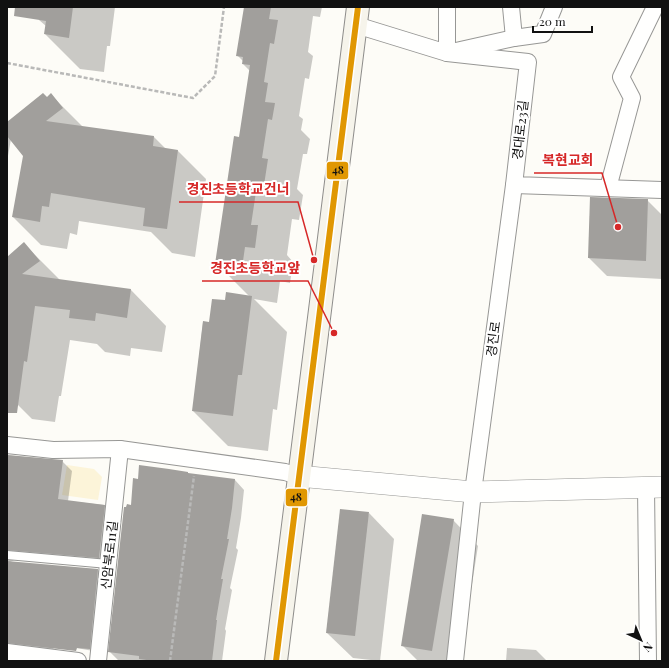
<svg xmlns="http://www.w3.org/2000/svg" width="669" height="668" font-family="'Playfair Display','Noto Sans KR',serif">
  <rect width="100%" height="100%" fill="#fdfcf7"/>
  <polygon fill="#fcf4d9" points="67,465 94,469 102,477 98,500 62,495"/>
  <g fill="#0003">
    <polygon points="41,7 115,7 110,46 107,46 104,72 80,69 45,34 46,26 39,20"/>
    <polygon points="245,7 322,7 320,17 313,16 308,52 313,56 309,79 305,78 299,116 303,119 301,130 310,139 307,154 303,154 297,189 303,195 299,220 292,219 287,255 293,262 290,283 280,281 277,303 254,299 287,332 277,410 273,409 268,451 228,446 193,411 203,322 210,323 225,301 249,296 216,263 240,138 250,71 243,64 244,62 237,55"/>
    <polygon points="51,95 83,127 154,137 166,149 178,151 206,179 195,257 172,253 151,232 79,221 77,235 70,233 67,249 41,245 13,217 24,155 11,139 8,156 7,156 7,124"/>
    <polygon points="647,200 662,215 662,279 607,276 589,258"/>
    <polygon points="24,244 61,281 131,290 166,326 162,352 131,348 130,356 105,352 97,344 70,340 61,396 59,396 55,422 32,419 7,394 7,258"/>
    <polygon points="7,455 62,461 72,471 68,501 104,505 114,515 108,567 17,559 10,562 98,570 107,579 99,652 48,643 62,657 7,650"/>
    <polygon points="188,473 189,474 235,480 244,490 241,518 236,548 238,550 230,588 232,590 225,629 226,631 222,661 119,661 110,652 132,506 138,480"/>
    <polygon points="369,513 394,539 380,661 353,658 327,633"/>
    <polygon points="453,520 478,546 460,661 418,661 402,645"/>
    <polygon points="507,648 536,650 547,661 506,661"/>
  </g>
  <g fill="#a19f9c">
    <polygon points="15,7 73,7 69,38 44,34 46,21 14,16"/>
    <polygon points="244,7 271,7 269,19 278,20 274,44 270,43 264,82 268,83 265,102 275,103 272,120 268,119 262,158 268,159 264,185 257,185 251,225 258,225 255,248 245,247 242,268 215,264 234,136 239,137 250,65 242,64 243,57 236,56"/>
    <polygon points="43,93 47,97 51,93 63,108 46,121 154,136 153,146 178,150 167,229 143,226 145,208 51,193 49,207 42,206 40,222 12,217 23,156 7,136 7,122"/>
    <polygon points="590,197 648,199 646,261 588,258"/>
    <polygon points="24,242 40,261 22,274 131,289 127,318 96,313 95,321 69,318 70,310 35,306 27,362 24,361 17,413 7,413 7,257"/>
    <polygon points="226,292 252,296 242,375 238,375 233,416 192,411 203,321 209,322 212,299 225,300"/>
    <polygon points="7,455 63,460 58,499 105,505 99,558 7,550"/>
    <polygon points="139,465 169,469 188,472 188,473 235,479 232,508 227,539 229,539 221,579 223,579 216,620 217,620 212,661 154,661 139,659 139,656 108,652 124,507 126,507 127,504 131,505 133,478 138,479"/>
    <polygon points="340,509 369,512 355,636 326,633"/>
    <polygon points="422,514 454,519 432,651 401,646"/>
    <polygon points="7,561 98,569 90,649 77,648 76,651 7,643"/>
  </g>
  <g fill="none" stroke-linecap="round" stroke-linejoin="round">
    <defs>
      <polyline id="service" points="7,555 108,564"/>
      <g id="minor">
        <polyline points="447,7 447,53 514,38 543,34 554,7"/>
        <polyline points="511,7 514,38"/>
        <polyline points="356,25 447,53 528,62 514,185 662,190"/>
        <polyline points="608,188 632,98 621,77 655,7"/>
        <polyline points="7,445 53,450 120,449 285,472 298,476"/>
        <polyline points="646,487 648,661"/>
        <polyline points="7,652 78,661"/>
        <polyline points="98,661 120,449"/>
        <polyline points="455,661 473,492 514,185"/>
      </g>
      <polyline id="tertiary" points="298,476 473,492 662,487"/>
      <polyline id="secondary" points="276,661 358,7"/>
    </defs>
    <use href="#service" stroke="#979795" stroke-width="10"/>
    <use href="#minor" stroke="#979795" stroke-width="18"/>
    <use href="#tertiary" stroke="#979795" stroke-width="22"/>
    <use href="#secondary" stroke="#8e8d8b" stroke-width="24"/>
    <g stroke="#b9b9b8" stroke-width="2.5" stroke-dasharray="4 2" stroke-linecap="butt">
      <polyline points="7,63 193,98 215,76 224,7"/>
      <polyline points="170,661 194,476"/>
    </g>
    <use href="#service" stroke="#fffffe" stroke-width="8"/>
    <use href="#minor" stroke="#fffffe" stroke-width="16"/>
    <use href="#tertiary" stroke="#fffffe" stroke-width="21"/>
    <use href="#secondary" stroke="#f6f4eb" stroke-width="22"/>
    <defs>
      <polyline id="bus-1" points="276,661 358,7"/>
    </defs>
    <use href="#bus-1" stroke="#fff" stroke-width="9"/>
    <use href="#bus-1" stroke="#e09702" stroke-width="6"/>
  </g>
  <g text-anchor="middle" stroke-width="4" stroke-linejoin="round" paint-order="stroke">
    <g font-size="13" fill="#111" stroke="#fff">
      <text transform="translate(520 130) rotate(-84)" y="5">경대로23길</text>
      <text transform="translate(493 339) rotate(-82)" y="5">경진로</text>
      <text transform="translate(109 555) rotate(-84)" y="5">신암북로11길</text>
    </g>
  </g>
  <path fill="none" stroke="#d62828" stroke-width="1.5" d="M618 227L602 173H534M314 260L298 202H179M334 333L308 281H202"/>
  <g fill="#d62828" stroke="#fff" stroke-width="1.5">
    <circle cx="618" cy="227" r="4"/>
    <circle cx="314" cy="260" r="4"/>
    <circle cx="334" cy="333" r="4"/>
  </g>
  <g font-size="14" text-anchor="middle" font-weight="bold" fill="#d62828" stroke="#fff" stroke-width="4" stroke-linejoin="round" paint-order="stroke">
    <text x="568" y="165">복현교회</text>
    <text x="238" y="194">경진초등학교건너</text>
    <text x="255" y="273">경진초등학교앞</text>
  </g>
  <g stroke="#fff" stroke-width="1.5">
    <rect x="326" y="161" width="23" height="19" rx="4" fill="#e09702"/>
    <rect x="285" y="488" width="23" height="19" rx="4" fill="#e09702"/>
  </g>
  <g font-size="11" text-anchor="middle" font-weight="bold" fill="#111">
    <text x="338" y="174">48</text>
    <text x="296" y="501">48</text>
  </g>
  <rect width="669" height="668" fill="none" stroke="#111111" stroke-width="16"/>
  <g transform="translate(641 640) rotate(136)" stroke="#ffffff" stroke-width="3" paint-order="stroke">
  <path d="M0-3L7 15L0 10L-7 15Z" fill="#111111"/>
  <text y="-6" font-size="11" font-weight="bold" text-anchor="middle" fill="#111111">N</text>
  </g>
  <path d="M533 26v6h59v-6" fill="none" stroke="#111111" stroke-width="2"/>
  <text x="539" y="26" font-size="12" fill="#111111" stroke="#ffffff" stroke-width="3" paint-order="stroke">20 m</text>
</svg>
